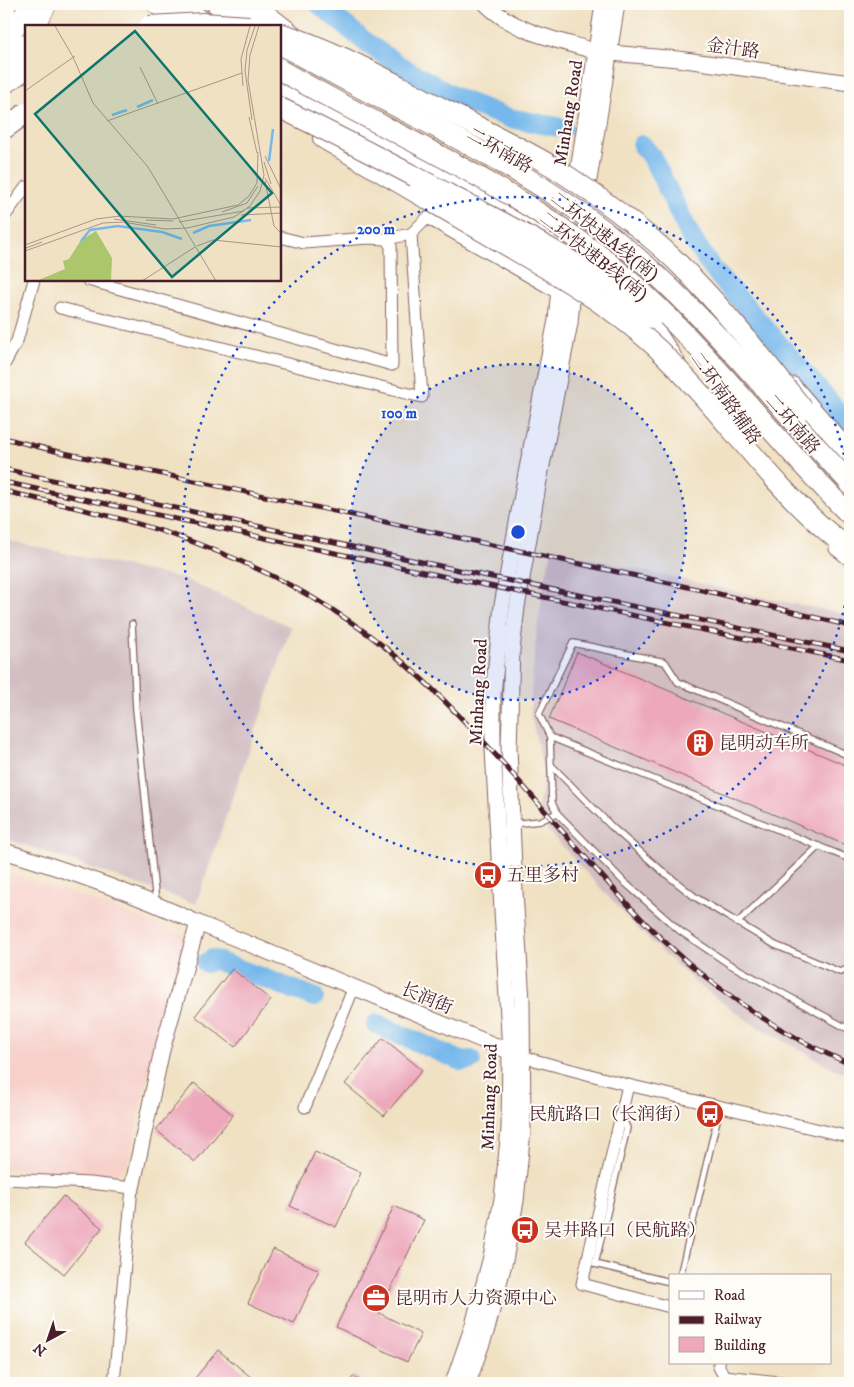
<svg xmlns="http://www.w3.org/2000/svg" width="854" height="1387" font-family="'IM FELL DW Pica','Noto Serif SC',serif">
  <rect width="100%" height="100%" fill="#fdfcf7"/>
  <filter id="ink" filterUnits="userSpaceOnUse"><feTurbulence type="fractalNoise" baseFrequency=".02" numOctaves="2"/><feDisplacementMap in="SourceGraphic" scale="10" xChannelSelector="R" yChannelSelector="G"/><feConvolveMatrix kernelMatrix="1 2 1 2 8 2 1 2 1" color-interpolation-filters="sRGB"/></filter>
  <filter id="wash" filterUnits="userSpaceOnUse"><feTurbulence type="fractalNoise" baseFrequency=".0096" numOctaves="4" result="noise"/><feDisplacementMap in="SourceGraphic" scale="20" xChannelSelector="R" yChannelSelector="G"/><feGaussianBlur stdDeviation="1.12" result="paint"/><feColorMatrix in="noise" values="0 0 0 0 0 0 0 0 0 0 0 0 0 0 0 0 0 1.4 0 .05"/><feComposite in="paint" operator="in"/></filter>
  <g filter="url(#wash)">
    <rect width="100%" height="100%" fill="#f0e1c3"/>
    <polygon fill="#f7d0ca" points="4,871 85,898 187,936 145,1086 128,1163 113,1176 4,1168"/>
    <g fill="#d2bec2">
      <polygon points="4,540 184,579 291,627 196,904 4,838"/>
      <polygon points="552,550 756,596 850,615 850,1075 829,1066 751,1023 697,984 639,930 549,832 536,815 543,787 544,773 531,715 531,690 537,630 544,584"/>
    </g>
    <g fill="none" stroke-linecap="round" stroke-linejoin="round">
      <g stroke="#76b8eb" stroke-width="20">
        <polyline points="319,4 368,44 400,66 456,98 509,118 563,128"/>
        <polyline points="642,145 652,157 691,237 712,268 850,425"/>
        <polyline points="206,963 212,959 314,997"/>
        <polyline points="376,1024 461,1061 471,1060"/>
      </g>
    </g>
    <g id="blocks">
      <g fill="#eda8bc">
        <polygon points="577,652 850,767 850,847 549,719"/>
        <polygon points="232,969 271,1000 235,1047 195,1016"/>
        <polygon points="383,1038 422,1070 384,1116 345,1084"/>
        <polygon points="194,1083 233,1115 195,1162 156,1130"/>
        <polygon points="315,1152 361,1173 336,1227 290,1206"/>
        <polygon points="63,1196 102,1228 64,1274 25,1242"/>
        <polygon points="394,1206 424,1220 379,1313 421,1334 407,1362 336,1327"/>
        <polygon points="273,1249 319,1270 294,1324 248,1303"/>
        <polygon points="218,1350 258,1383 191,1383"/>
        <polygon points="354,1376 363,1383 348,1383"/>
      </g>
    </g>
  </g>
  <g filter="url(#ink)">
    <use href="#blocks" fill-opacity="0" stroke="#846360" stroke-width="1"/>
    <g fill="none" stroke-linecap="round" stroke-linejoin="round">
      <defs>
        <g id="lane">
          <polyline points="132,624 136,709 156,903"/>
          <polyline points="550,737 850,859"/>
          <polyline points="850,756 678,682 665,662 573,643 539,714 550,737 552,803 557,813 623,881 680,931 729,964 850,1030"/>
          <polyline points="551,765 612,827 661,870 695,897 775,945 840,972 850,968"/>
          <polyline points="513,824 540,821 557,813"/>
          <polyline points="737,923 819,846"/>
          <polyline points="622,1117 627,1128 595,1264 670,1282"/>
          <polyline points="680,1276 720,1107"/>
        </g>
        <g id="street">
          <polyline points="260,4 297,33"/>
          <polyline points="4,217 26,187"/>
          <polyline points="386,239 411,234"/>
          <polyline points="88,280 392,365 391,246 386,239 368,238 304,243 280,237"/>
          <polyline points="60,308 422,397 411,234 427,218 558,293"/>
          <polyline points="649,314 679,361"/>
          <polyline points="4,365 17,341 34,280"/>
          <polyline points="794,383 850,448"/>
          <polyline points="835,549 850,561"/>
          <polyline points="523,1057 628,1085 850,1137"/>
          <polyline points="628,1085 582,1284 670,1307"/>
          <polyline points="305,1107 354,987"/>
          <polyline points="4,1179 90,1183 132,1188 114,1383"/>
          <polyline points="719,1363 719,1367 724,1376 789,1383"/>
        </g>
        <g id="secondary">
          <path d="M486,4C515,33 559,40 597,52"/>
          <polyline points="611,53 678,59 850,83"/>
          <polyline points="566,242 573,204 603,4"/>
          <polyline points="578,249 617,4"/>
          <path d="M4,851C70,871 136,894 198,923L518,1055"/>
          <polyline points="132,1188 162,1050 198,923"/>
          <polyline points="453,1383 473,1325 491,1257 502,1199 509,1129 510,1052 493,749 493,695 502,605 524,484 556,320 561,267"/>
          <polyline points="468,1383 487,1329 505,1260 516,1201 523,1130 522,1001 515,893 509,748 512,650 517,607 538,486 570,323 574,277"/>
        </g>
        <g id="primary">
          <polyline points="155,4 187,26"/>
          <polyline points="239,4 273,26"/>
          <polyline points="36,26 48,4"/>
          <polyline points="4,49 29,4"/>
          <polyline points="4,84 26,44"/>
          <polyline points="280,85 481,192 601,267"/>
          <path d="M485,140C552,178 622,221 674,279"/>
        </g>
        <g id="highway">
          <polyline points="177,4 210,26"/>
          <polyline points="217,4 252,26"/>
          <polyline points="4,14 6,4"/>
          <polyline points="4,84 26,69"/>
          <polyline points="323,138 417,193"/>
          <polyline points="803,409 822,435 844,469"/>
          <polyline points="834,537 850,549"/>
        </g>
      </defs>
      <use href="#lane" stroke="#846360" stroke-width="8"/>
      <use href="#street" stroke="#846360" stroke-width="13"/>
      <use href="#secondary" stroke="#846360" stroke-width="17"/>
      <use href="#primary" stroke="#846360" stroke-width="19"/>
      <use href="#highway" stroke="#846360" stroke-width="22"/>
      <use href="#lane" stroke="#fff" stroke-width="5.5"/>
      <use href="#street" stroke="#fff" stroke-width="11"/>
      <use href="#secondary" stroke="#fff" stroke-width="15"/>
      <use href="#primary" stroke="#fff" stroke-width="18"/>
      <use href="#highway" stroke="#fff" stroke-width="20"/>
      <defs>
        <g id="rail">
          <polyline points="4,438 55,451 711,592 850,626"/>
          <polyline points="4,469 238,522 477,574 850,651"/>
          <polyline points="4,482 475,583 850,660"/>
          <path d="M4,491C72,507 141,521 206,547C277,574 347,613 405,664C477,727 537,804 601,875C621,897 641,920 663,940C717,991 782,1035 850,1064"/>
        </g>
      </defs>
      <use href="#rail" stroke="#4a1f2b" stroke-width="5"/>
      <use href="#rail" stroke="#fdfcf7" stroke-width="3" stroke-dasharray="9" stroke-linecap="butt"/>
      <defs>
        <g id="highway-bridge">
          <polyline points="149,26 204,23 249,26"/>
          <path d="M280,33C335,50 387,80 438,106C477,127 517,145 555,168C597,195 638,225 675,260C722,306 763,358 803,409"/>
          <path d="M280,44C392,109 513,157 615,239C704,310 772,401 850,483"/>
          <path d="M280,70C387,132 501,179 599,255C695,330 765,431 850,515"/>
          <path d="M280,108C337,135 393,165 448,194C519,231 591,267 652,318"/>
          <polyline points="4,129 26,113"/>
          <path d="M417,193C453,214 489,235 525,256C572,283 618,312 658,349C720,408 769,484 834,537"/>
        </g>
      </defs>
      <use href="#highway-bridge" stroke="#846360" stroke-width="22" stroke-linecap="butt"/>
      <use href="#highway-bridge" stroke="#fff" stroke-width="20"/>
    </g>
  </g>
  <circle cx="518" cy="532" r="168" fill="#1d4ed8" fill-opacity=".12"/>
  <g fill="none" stroke="#1d4ed8" stroke-width="2.5" stroke-dasharray="2.5 5">
    <circle cx="518" cy="532" r="168"/>
    <path d="M850 576A335 335 0 1 1 850 488"/>
  </g>
  <defs>
    <symbol id="building-disc" viewBox="-11 -11 22 22"><circle r="9.5" fill="#c8321e" stroke="#fdfcf7"/><path d="M-4-6H4V6H1V3H-1V6H-4ZM-2.5-4.3h1.7v1.8h-1.7ZM.8-4.3h1.7v1.8H.8ZM-2.5-1h1.7V.8h-1.7ZM.8-1h1.7V.8H.8Z" fill="#fff"/></symbol>
    <symbol id="bus-disc" viewBox="-11 -11 22 22"><circle r="9.5" fill="#c8321e" stroke="#fdfcf7"/><path d="M-5-6H5V4H4V6H2V4H-2V6H-4V4H-5ZM-3.5-4V0h7V-4ZM-3.5 1.2v1.5H-2V1.2ZM2 1.2v1.5H3.5V1.2Z" fill="#fff"/></symbol>
    <symbol id="office-disc" viewBox="-11 -11 22 22"><circle r="9.5" fill="#c8321e" stroke="#fdfcf7"/><path d="M-6-3h4V-5.5h4V-3h4V5H-6ZM-1-4.5V-3h2v-1.5ZM-6 0V1H6V0Z" fill="#fff"/></symbol>
  </defs>
  <g fill-rule="evenodd">
    <use href="#building-disc" x="684" y="727" width="32" height="32"/>
    <use href="#bus-disc" x="472" y="859" width="32" height="32"/>
    <use href="#bus-disc" x="694" y="1098" width="32" height="32"/>
    <use href="#bus-disc" x="509" y="1214" width="32" height="32"/>
    <use href="#office-disc" x="360" y="1282" width="32" height="32"/>
  </g>
  <g text-anchor="middle" stroke-width="4" stroke-linejoin="round" paint-order="stroke">
    <g font-size="18" fill="#4a1f2b" stroke="#fdfcf7">
      <text transform="translate(733 48) rotate(8)" y="6">金汁路</text>
      <text transform="translate(568 113) rotate(-81)" y="6">Minhang Road</text>
      <text transform="translate(500 150) rotate(30)" y="6">二环南路</text>
      <text transform="translate(605 236) rotate(38)" y="6">二环快速A线(南)</text>
      <text transform="translate(594 256) rotate(38)" y="6">二环快速B线(南)</text>
      <text transform="translate(726 398) rotate(55)" y="6">二环南路辅路</text>
      <text transform="translate(793 424) rotate(49)" y="6">二环南路</text>
      <text transform="translate(478 692) rotate(-87)" y="6">Minhang Road</text>
      <text transform="translate(427 998) rotate(23)" y="6">长润街</text>
      <text transform="translate(489 1097) rotate(-88)" y="6">Minhang Road</text>
    </g>
    <g font-size="18" fill="#4a1f2b" stroke="#fdfcf7" text-anchor="start">
      <text x="719" y="749">昆明动车所</text>
      <text x="507" y="881">五里多村</text>
      <text x="691" y="1120" text-anchor="end">民航路口（长润街）</text>
      <text x="544" y="1236">吴井路口（民航路）</text>
      <text x="395" y="1304">昆明市人力资源中心</text>
    </g>
  </g>
  <g transform="translate(25 25)">
    <rect width="256" height="256" fill="#f0e1c3"/>
    <path d="M71,206L87,233L86,256H11L40,244L38,236L44,234L56,215Z" fill="#acc66c"/>
    <path fill="none" stroke="#76b8eb" stroke-width="2.5" d="M112,82L128,75M87,90L102,85M244,136L248,104M168,208L184,201L226,195M56,216L65,205L93,201L137,207L157,214"/>
    <path fill="none" stroke="#ae9386" stroke-width="1" d="M30,1L48,32L68,78L123,142L191,256M115,42L133,79M218,61L216,34L225,1M0,66L50,31M224,92L232,128M227,95L220,46L222,25L230,1M82,96L217,48M240,131L257,166M239,137L246,159M240,153L257,182M240,156L249,201L257,209M222,183L257,182M197,187L222,178L233,161M216,190L257,188M93,191L148,194L213,180L224,171L232,158L233,127M89,194L131,200M121,195L148,196M154,197L219,186M0,220L71,194L95,191M172,221L188,215L257,222M1,223L17,217M0,226L78,198L98,197L140,204L162,203L209,192L225,181L235,166L239,150L223,55L225,30L234,1M117,256L170,222"/>
    <path fill="#0f766e" fill-opacity="0.15" stroke="#0f766e" stroke-width="2.5" d="M110,6L247,168L147,252L10,89Z"/>
    <rect width="256" height="256" fill="none" stroke="#4a1f2b" stroke-width="2.5"/>
  </g>
  <circle cx="518" cy="532" r="8" fill="#1d4ed8" stroke="#fdfcf7" stroke-width="2.5"/>
  <g font-size="15" text-anchor="middle" font-weight="bold" fill="#1d4ed8" stroke="#fdfcf7" stroke-width="4" stroke-linejoin="round" paint-order="stroke">
    <text x="376" y="234">200 m</text>
    <text x="399" y="418">100 m</text>
  </g>
  <rect width="854" height="1387" fill="none" stroke="#fdfcf7" stroke-width="20"/>
  <rect x="669" y="1274" width="162" height="90" fill="#fdfcf7" stroke="#b5a4a5"/>
  <rect x="679" y="1291" width="25" height="8" fill="#ffffff" stroke="#b5a4a5"/>
  <text x="714" y="1300" font-size="15" fill="#4a1f2b">Road</text>
  <rect x="679" y="1316" width="25" height="8" fill="#4a1f2b" stroke="#b5a4a5"/>
  <text x="714" y="1324" font-size="15" fill="#4a1f2b">Railway</text>
  <rect x="679" y="1337" width="25" height="15" fill="#eda8bc" stroke="#b5a4a5"/>
  <text x="714" y="1350" font-size="15" fill="#4a1f2b">Building</text>
  <g transform="translate(48 1340) rotate(220)" stroke="#fdfcf7" stroke-width="4" paint-order="stroke">
  <path d="M0-4L9 19L0 12L-9 19Z" fill="#4a1f2b"/>
  <text y="-8" font-size="14" font-weight="bold" text-anchor="middle" fill="#4a1f2b">N</text>
  </g>
</svg>
